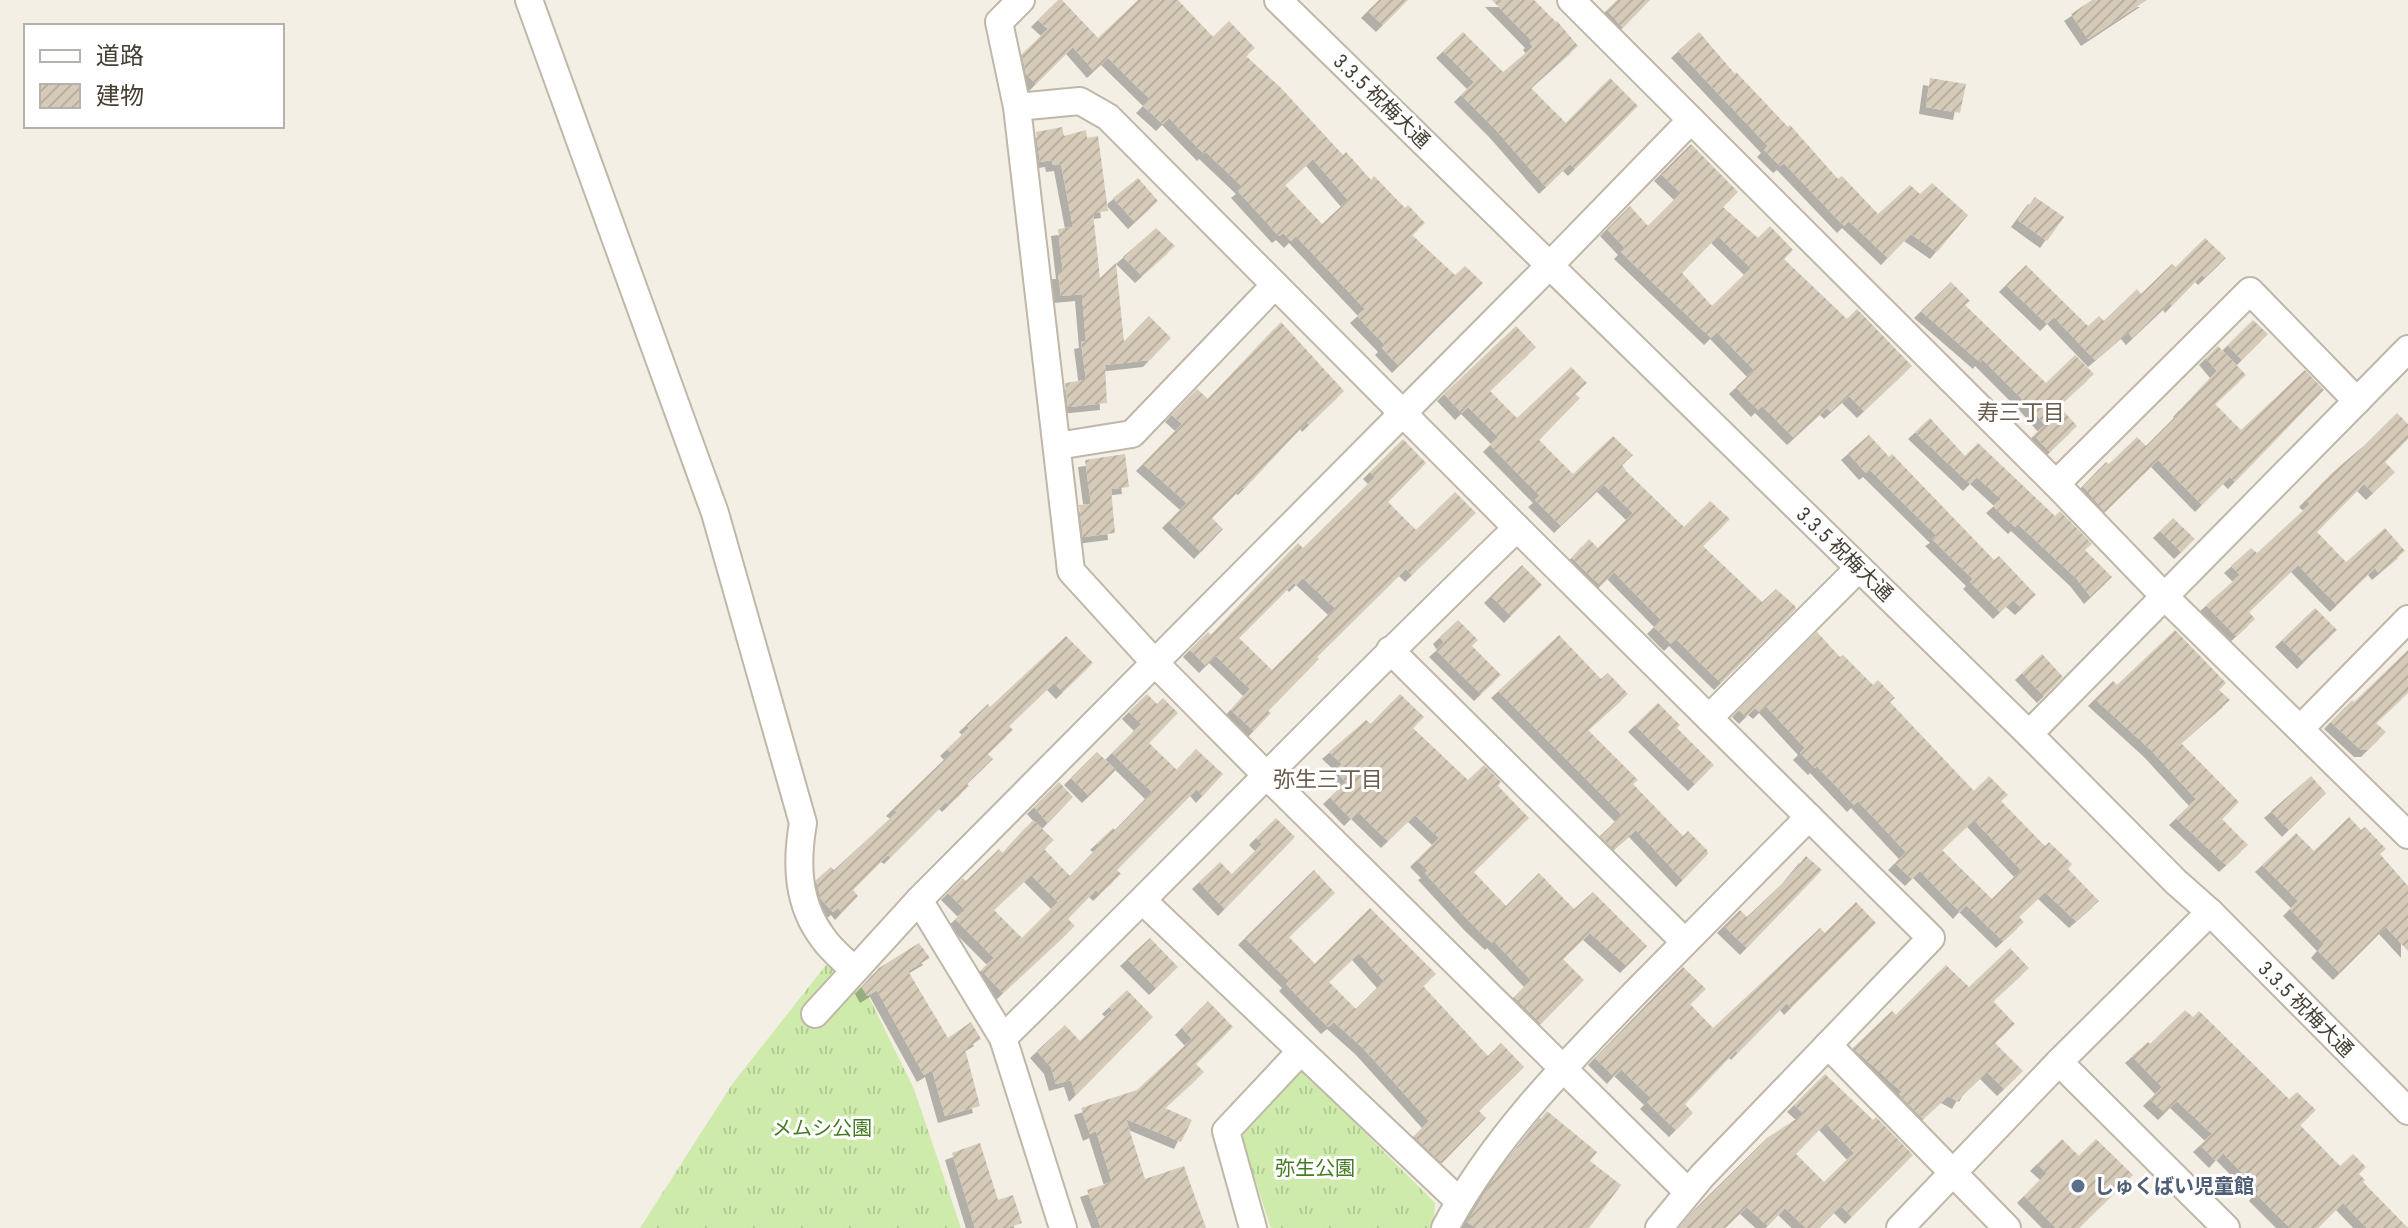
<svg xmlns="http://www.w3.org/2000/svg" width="2408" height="1228" font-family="'Roboto Condensed','Noto Sans JP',sans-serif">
  <defs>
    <pattern id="grass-tufts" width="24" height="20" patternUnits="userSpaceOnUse" patternTransform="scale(2)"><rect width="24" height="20" fill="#ceebab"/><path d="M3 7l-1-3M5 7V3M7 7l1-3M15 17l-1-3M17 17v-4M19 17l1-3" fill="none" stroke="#b2cb94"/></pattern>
    <pattern id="building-hatch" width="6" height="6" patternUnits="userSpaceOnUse" patternTransform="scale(2)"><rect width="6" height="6" fill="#d6cbb9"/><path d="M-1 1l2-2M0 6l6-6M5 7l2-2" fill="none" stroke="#b9afa0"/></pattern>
    <filter id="shadow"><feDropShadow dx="-7" dy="7" stdDeviation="0" flood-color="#0004"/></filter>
  </defs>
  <rect width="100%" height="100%" fill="#f3efe5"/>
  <g fill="url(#grass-tufts)">
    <polygon points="830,960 867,993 914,1089 961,1228 640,1228 733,1083"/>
    <polygon points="1298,1066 1435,1203 1434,1222 1431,1228 1271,1228 1239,1130"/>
  </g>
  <g fill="url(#building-hatch)" fill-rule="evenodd" filter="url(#shadow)">
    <path d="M1058,0H1062L1098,38L1138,0H1178L1213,37L1229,21L1255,48L1246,56L1280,87L1343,155L1346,152L1371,180L1374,176L1405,208L1408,205L1425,223L1412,235L1455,275L1465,266L1483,283L1399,366L1382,348L1385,345L1357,316L1365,309L1296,236L1291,241L1283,233L1279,236L1238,191L1243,187L1206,152L1204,154L1169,118L1163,124L1143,106L1150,99L1108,58L1094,71L1073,47L1036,84L1026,74L1022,54L1048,29L1038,20ZM1313,159L1348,200L1322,224L1285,185Z"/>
    <polygon points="1379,0 1408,0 1383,25 1368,11"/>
    <polygon points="1492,0 1534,0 1556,22 1557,21 1578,46 1531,88 1566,123 1610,78 1638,106 1575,169 1570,164 1546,187 1496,130 1461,95 1474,82 1443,51 1463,32 1503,72 1533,47 1530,43 1532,41"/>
    <polygon points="1617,0 1650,0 1623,28 1607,10"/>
    <polygon points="2092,0 2147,0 2088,39 2071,14"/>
    <polygon points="1699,32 1735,74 1736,72 1788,127 1790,125 1838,179 1842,176 1878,214 1910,185 1920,194 1932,183 1968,215 1937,252 1911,234 1888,258 1849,221 1844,226 1784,163 1780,166 1764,150 1768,146 1678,51"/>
    <polygon points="1930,78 1966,84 1960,113 1926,107"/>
    <polygon points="1062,127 1064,136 1086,130 1087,138 1098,136 1108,211 1093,213 1100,278 1116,263 1124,342 1149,316 1171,338 1150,360 1105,365 1107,403 1068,407 1065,383 1086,380 1081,342 1086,341 1082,294 1061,296 1058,272 1063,272 1058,229 1073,227 1061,164 1053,165 1052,160 1040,162 1036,132"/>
    <path d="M1691,144L1738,192L1723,207L1758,238L1770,226L1793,250L1784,259L1847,319L1857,309L1912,366L1864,411L1849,396L1831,412L1827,408L1794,438L1762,406L1758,410L1736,387L1754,370L1717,332L1711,338L1621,252L1625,248L1607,229L1630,206L1648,226L1681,193L1661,174ZM1718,236L1751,268L1712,306L1682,273Z"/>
    <polygon points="1138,178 1158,201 1135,222 1113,198"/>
    <polygon points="2035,197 2064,217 2047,241 2018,220"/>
    <polygon points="1156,228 1175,246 1142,276 1123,257"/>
    <polygon points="2205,238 2226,258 2205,278 2202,275 2172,306 2170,303 2133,338 2128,332 2095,360 2054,317 2047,324 2006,285 2026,265 2088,326 2099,316 2104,321 2137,289 2141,294 2172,264 2176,267"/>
    <polygon points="1951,282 1970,301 1965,305 2046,383 2075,355 2094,374 2059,406 2077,426 2050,452 2034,435 2045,425 2027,404 1982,359 1980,362 1921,311"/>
    <polygon points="2253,320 2268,334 2242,360 2228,345"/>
    <polygon points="1281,322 1344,391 1309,425 1307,422 1245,488 1243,487 1212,518 1223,529 1201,552 1169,521 1187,503 1143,464 1182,424 1172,415 1197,389 1208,399"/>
    <polygon points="1516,326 1536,347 1490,391 1517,418 1571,367 1587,383 1575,394 1580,398 1539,440 1573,474 1613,436 1633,455 1622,465 1627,472 1684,527 1710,501 1730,519 1703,546 1762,602 1776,589 1795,606 1796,609 1721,683 1676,639 1671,644 1654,627 1661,620 1614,572 1601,586 1572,558 1589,539 1598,548 1633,513 1604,485 1561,526 1535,500 1540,496 1490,445 1498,437 1468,407 1462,413 1444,394"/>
    <polygon points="2218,346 2246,375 2215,404 2241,430 2305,370 2324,390 2235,482 2230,477 2202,505 2158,460 2105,512 2083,486 2106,462 2109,464 2137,437 2146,446 2181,411 2180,410 2217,371 2206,358"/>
    <polygon points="2397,413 2408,424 2408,439 2385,462 2395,472 2373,493 2364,484 2317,532 2346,562 2385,528 2405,551 2379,573 2375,568 2337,605 2298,565 2249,612 2255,619 2236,636 2206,605 2240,575 2231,566 2251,548 2257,553 2310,504 2306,500 2333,472 2366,444"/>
    <polygon points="1930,418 1965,456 1978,443 2055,516 2060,511 2092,544 2085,550 2112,577 2091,597 2077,579 2018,524 2015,527 1993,506 2001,499 1977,477 1970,484 1915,432"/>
    <polygon points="1869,435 1889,457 1892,454 1994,560 1999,556 2036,595 2022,608 2013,600 2000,612 1970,582 1973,579 1932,539 1937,536 1870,470 1866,473 1848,453"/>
    <path d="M1403,439L1426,463L1388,502L1416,530L1455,492L1476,513L1412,575L1406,569L1317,657L1319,659L1268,711L1271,713L1254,731L1231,710L1250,689L1216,656L1206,666L1190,650L1208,632L1211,635L1298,543L1303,548L1375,477L1370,472ZM1303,578L1335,608L1272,670L1239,638L1294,583L1296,585Z"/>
    <polygon points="1125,454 1129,487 1111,489 1115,533 1083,537 1079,505 1091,504 1085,460"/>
    <polygon points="2173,518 2195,539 2181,552 2160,531"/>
    <polygon points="1522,565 1542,585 1511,616 1491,596"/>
    <polygon points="2315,608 2337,630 2304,662 2282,640"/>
    <polygon points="1458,620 1478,640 1472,646 1501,675 1481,694 1436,650 1444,643 1440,637"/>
    <polygon points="2175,630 2226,683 2219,690 2230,700 2181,743 2239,802 2222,819 2248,845 2226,865 2176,818 2196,799 2151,750 2095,699 2113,681 2117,685"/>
    <path d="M1817,632L1840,657L1843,655L1873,685L1878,680L1895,698L1890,702L1974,791L1989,776L2008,795L2001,801L2045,846L2049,842L2072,864L2068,869L2099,901L2076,921L2045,892L2019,917L2024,922L2003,941L1966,905L1960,912L1920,871L1912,879L1895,863L1906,852L1858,801L1854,805L1817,766L1815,768L1800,753L1805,748L1766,706L1760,712L1755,708L1746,717L1739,710ZM1974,820L2021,870L1992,899L1942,850Z"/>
    <polygon points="1559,635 1601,679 1608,673 1628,694 1588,730 1638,780 1633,784 1683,836 1688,831 1707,850 1708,854 1683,880 1636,830 1614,849 1600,836 1622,815 1498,691"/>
    <polygon points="1066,636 1093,663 1063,692 1054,683 1009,726 1013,730 988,754 993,759 967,784 969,786 949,805 946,802 891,857 888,855 853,890 858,896 842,913 838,908 833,912 821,899 816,880 831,867 834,870 897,812 893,809 951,753 947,749 969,728 966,725 988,704 990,707"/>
    <polygon points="2408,650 2408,693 2376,723 2386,732 2368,750 2361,750 2331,722 2352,700 2354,702"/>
    <polygon points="2042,654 2063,677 2044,696 2022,673"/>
    <path d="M1147,694L1157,704L1163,698L1178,713L1149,743L1177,770L1196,749L1223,774L1203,796L1197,789L1117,870L1121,874L1100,894L1096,890L1068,919L1075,926L1003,993L981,970L994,958L955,919L965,910L948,893L963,878L966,881L999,849L1003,853L1033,820L1054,840L1044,849L1070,876L1100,845L1097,843L1113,828L1115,830L1152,792L1112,753L1141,724L1129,712ZM1031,875L1058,902L1022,938L994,910Z"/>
    <polygon points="1400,694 1424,717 1413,728 1468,780 1484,765 1501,782 1498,786 1529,818 1474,872 1506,906 1539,873 1574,909 1593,892 1647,946 1627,966 1590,933 1563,959 1584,980 1541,1024 1514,997 1531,980 1494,941 1492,943 1471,923 1425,873 1428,871 1417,860 1439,838 1415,815 1388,841 1358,812 1351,819 1330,797 1346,782 1335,770 1342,764 1329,752 1366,720 1371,724"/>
    <polygon points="1658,703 1680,725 1677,728 1714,765 1695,784 1635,725"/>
    <polygon points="1097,752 1116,770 1089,796 1071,778"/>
    <polygon points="2311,776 2326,793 2289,830 2271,811"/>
    <polygon points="1059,782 1073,797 1048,823 1034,807"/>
    <polygon points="2349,817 2361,830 2365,827 2386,849 2380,854 2408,886 2408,951 2386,927 2340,973 2318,951 2324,944 2290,909 2298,901 2262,865 2296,833 2314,851"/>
    <polygon points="1276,818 1295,837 1225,909 1199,882 1220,862 1232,874 1262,844 1256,838"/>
    <polygon points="1806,856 1822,870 1747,948 1724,926 1740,910 1747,917 1788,878"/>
    <path d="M1314,870L1335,893L1289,937L1315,964L1370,908L1436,974L1423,986L1488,1056L1501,1043L1524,1067L1479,1111L1486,1118L1442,1163L1414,1136L1429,1121L1363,1048L1334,1022L1328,1027L1286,984L1289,981L1245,938ZM1359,953L1384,981L1356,1009L1329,982Z"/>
    <polygon points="1856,902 1876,923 1791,1008 1787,1003 1738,1053 1736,1051 1685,1104 1693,1113 1676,1130 1647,1102 1651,1098 1621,1069 1614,1077 1595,1058 1683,967 1706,989 1690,1004 1713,1028 1820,928 1825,933"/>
    <polygon points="1150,938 1178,967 1156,988 1127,959"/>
    <polygon points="919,943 930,958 908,971 948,1038 971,1022 981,1039 965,1049 980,1106 945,1116 932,1070 924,1075 877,990 867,996 862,987 879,968"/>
    <polygon points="2010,948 2029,968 1993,1001 2015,1024 1995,1043 2023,1071 2004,1089 1987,1072 1963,1095 1959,1102 1948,1096 1923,1119 1899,1094 1902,1092 1853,1048 1892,1011 1896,1015 1946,965 1969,987"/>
    <polygon points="1127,990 1153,1017 1076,1095 1071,1080 1056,1084 1051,1067 1037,1051 1065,1025 1080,1041 1112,1010 1109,1007"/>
    <polygon points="1208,1001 1233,1027 1196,1064 1204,1072 1165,1108 1192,1120 1181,1142 1126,1119 1145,1179 1184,1166 1206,1228 1101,1228 1087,1190 1112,1182 1096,1131 1090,1134 1081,1108 1137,1090 1192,1039 1182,1028"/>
    <polygon points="2185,1010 2193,1017 2199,1011 2289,1099 2297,1092 2316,1110 2300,1125 2340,1166 2353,1154 2366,1167 2359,1174 2365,1180 2363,1182 2408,1228 2367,1228 2343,1203 2318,1228 2290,1228 2256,1194 2259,1190 2223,1153 2216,1161 2200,1145 2212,1134 2177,1101 2165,1113 2150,1099 2162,1087 2132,1056 2148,1042 2150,1044"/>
    <path d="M1825,1074L1873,1120L1876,1117L1913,1155L1852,1217L1841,1206L1819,1228H1806L1785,1208L1768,1226L1747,1207L1725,1228H1680L1701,1203L1767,1138L1804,1114L1794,1105ZM1826,1123L1854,1153L1824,1182L1796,1154Z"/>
    <polygon points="1547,1111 1597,1152 1590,1161 1621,1185 1599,1215 1589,1228 1477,1228 1467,1222 1498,1172"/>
    <polygon points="2062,1139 2079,1156 2096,1139 2133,1175 2079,1228 2056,1228 2024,1196 2047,1173 2037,1164"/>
    <polygon points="980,1143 998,1200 1013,1195 1022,1223 1007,1228 975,1228 952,1153"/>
  </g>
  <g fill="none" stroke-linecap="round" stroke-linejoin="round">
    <defs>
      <g id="minor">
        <path d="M529,0L715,513L803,823C796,863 797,904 823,938C831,950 844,960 854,970"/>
        <polyline points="1021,0 999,22 1017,107 1071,571 1155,663 1268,777 1688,1192"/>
        <polyline points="1278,0 2029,734 2176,882 2210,912 2408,1111"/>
        <polyline points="1571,0 2056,484 2165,597 2408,835"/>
        <polyline points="1017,107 1080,101 1108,117 1517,528 1931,938 1702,1176 1659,1228"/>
        <polyline points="1057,446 1132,434 1275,285"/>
        <polyline points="2056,484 2250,291 2357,401"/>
        <polyline points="1390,650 1685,942"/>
        <polyline points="1709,718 1859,568"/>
        <polyline points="2301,728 2408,619"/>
        <polyline points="2029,734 2408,349"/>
        <polyline points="919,900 1003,1038 1063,1228"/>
        <polyline points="1143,901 1459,1201"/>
        <polyline points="815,1014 919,900 1550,265 1691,120"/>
        <path d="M1003,1038C1176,869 1343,695 1517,528"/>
        <polyline points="1828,1045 2007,1228"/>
        <polyline points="2059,1062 2226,1228"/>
        <polyline points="1253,1228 1226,1131 1300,1052"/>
        <path d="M1445,1228C1493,1138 1566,1064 1637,991C1694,933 1752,875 1809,817"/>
        <polyline points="1900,1228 2059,1062 2210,912"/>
      </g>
    </defs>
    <use href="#minor" stroke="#bfb7a7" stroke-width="30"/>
    <use href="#minor" stroke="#fff" stroke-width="26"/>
  </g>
  <circle fill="#5c6f8a" stroke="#fff" stroke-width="3" cx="2078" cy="1186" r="8"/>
  <g text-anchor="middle" stroke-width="6" stroke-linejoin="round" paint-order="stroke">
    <g font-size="20" fill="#463f34" stroke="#fff">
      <text transform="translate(1382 101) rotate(44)" y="7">3.3.5 祝梅大通</text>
      <text transform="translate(1845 554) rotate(44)" y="7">3.3.5 祝梅大通</text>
      <text transform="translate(2306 1009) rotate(45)" y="7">3.3.5 祝梅大通</text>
    </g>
    <g font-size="20" fill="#457b24" stroke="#fff">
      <text x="822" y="1135">メムシ公園</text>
      <text x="1315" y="1175">弥生公園</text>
    </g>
    <g font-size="20" font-weight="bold" fill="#4e5e75" stroke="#fff" text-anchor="start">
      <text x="2094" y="1193">しゅくばい児童館</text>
    </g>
    <g font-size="22" fill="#6a5d4b" stroke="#fff">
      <text x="2021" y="420">寿三丁目</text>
      <text x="1328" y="787">弥生三丁目</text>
    </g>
  </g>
  <rect x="24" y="24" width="260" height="104" fill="#ffffff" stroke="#b5b2ae" stroke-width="2"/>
  <rect x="40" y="50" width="40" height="12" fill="#ffffff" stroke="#b5b2ae" stroke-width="2"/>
  <text x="96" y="64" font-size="24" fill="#463f34">道路</text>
  <rect x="40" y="84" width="40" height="24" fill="url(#building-hatch)" stroke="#b5b2ae" stroke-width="2"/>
  <text x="96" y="104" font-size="24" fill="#463f34">建物</text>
</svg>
